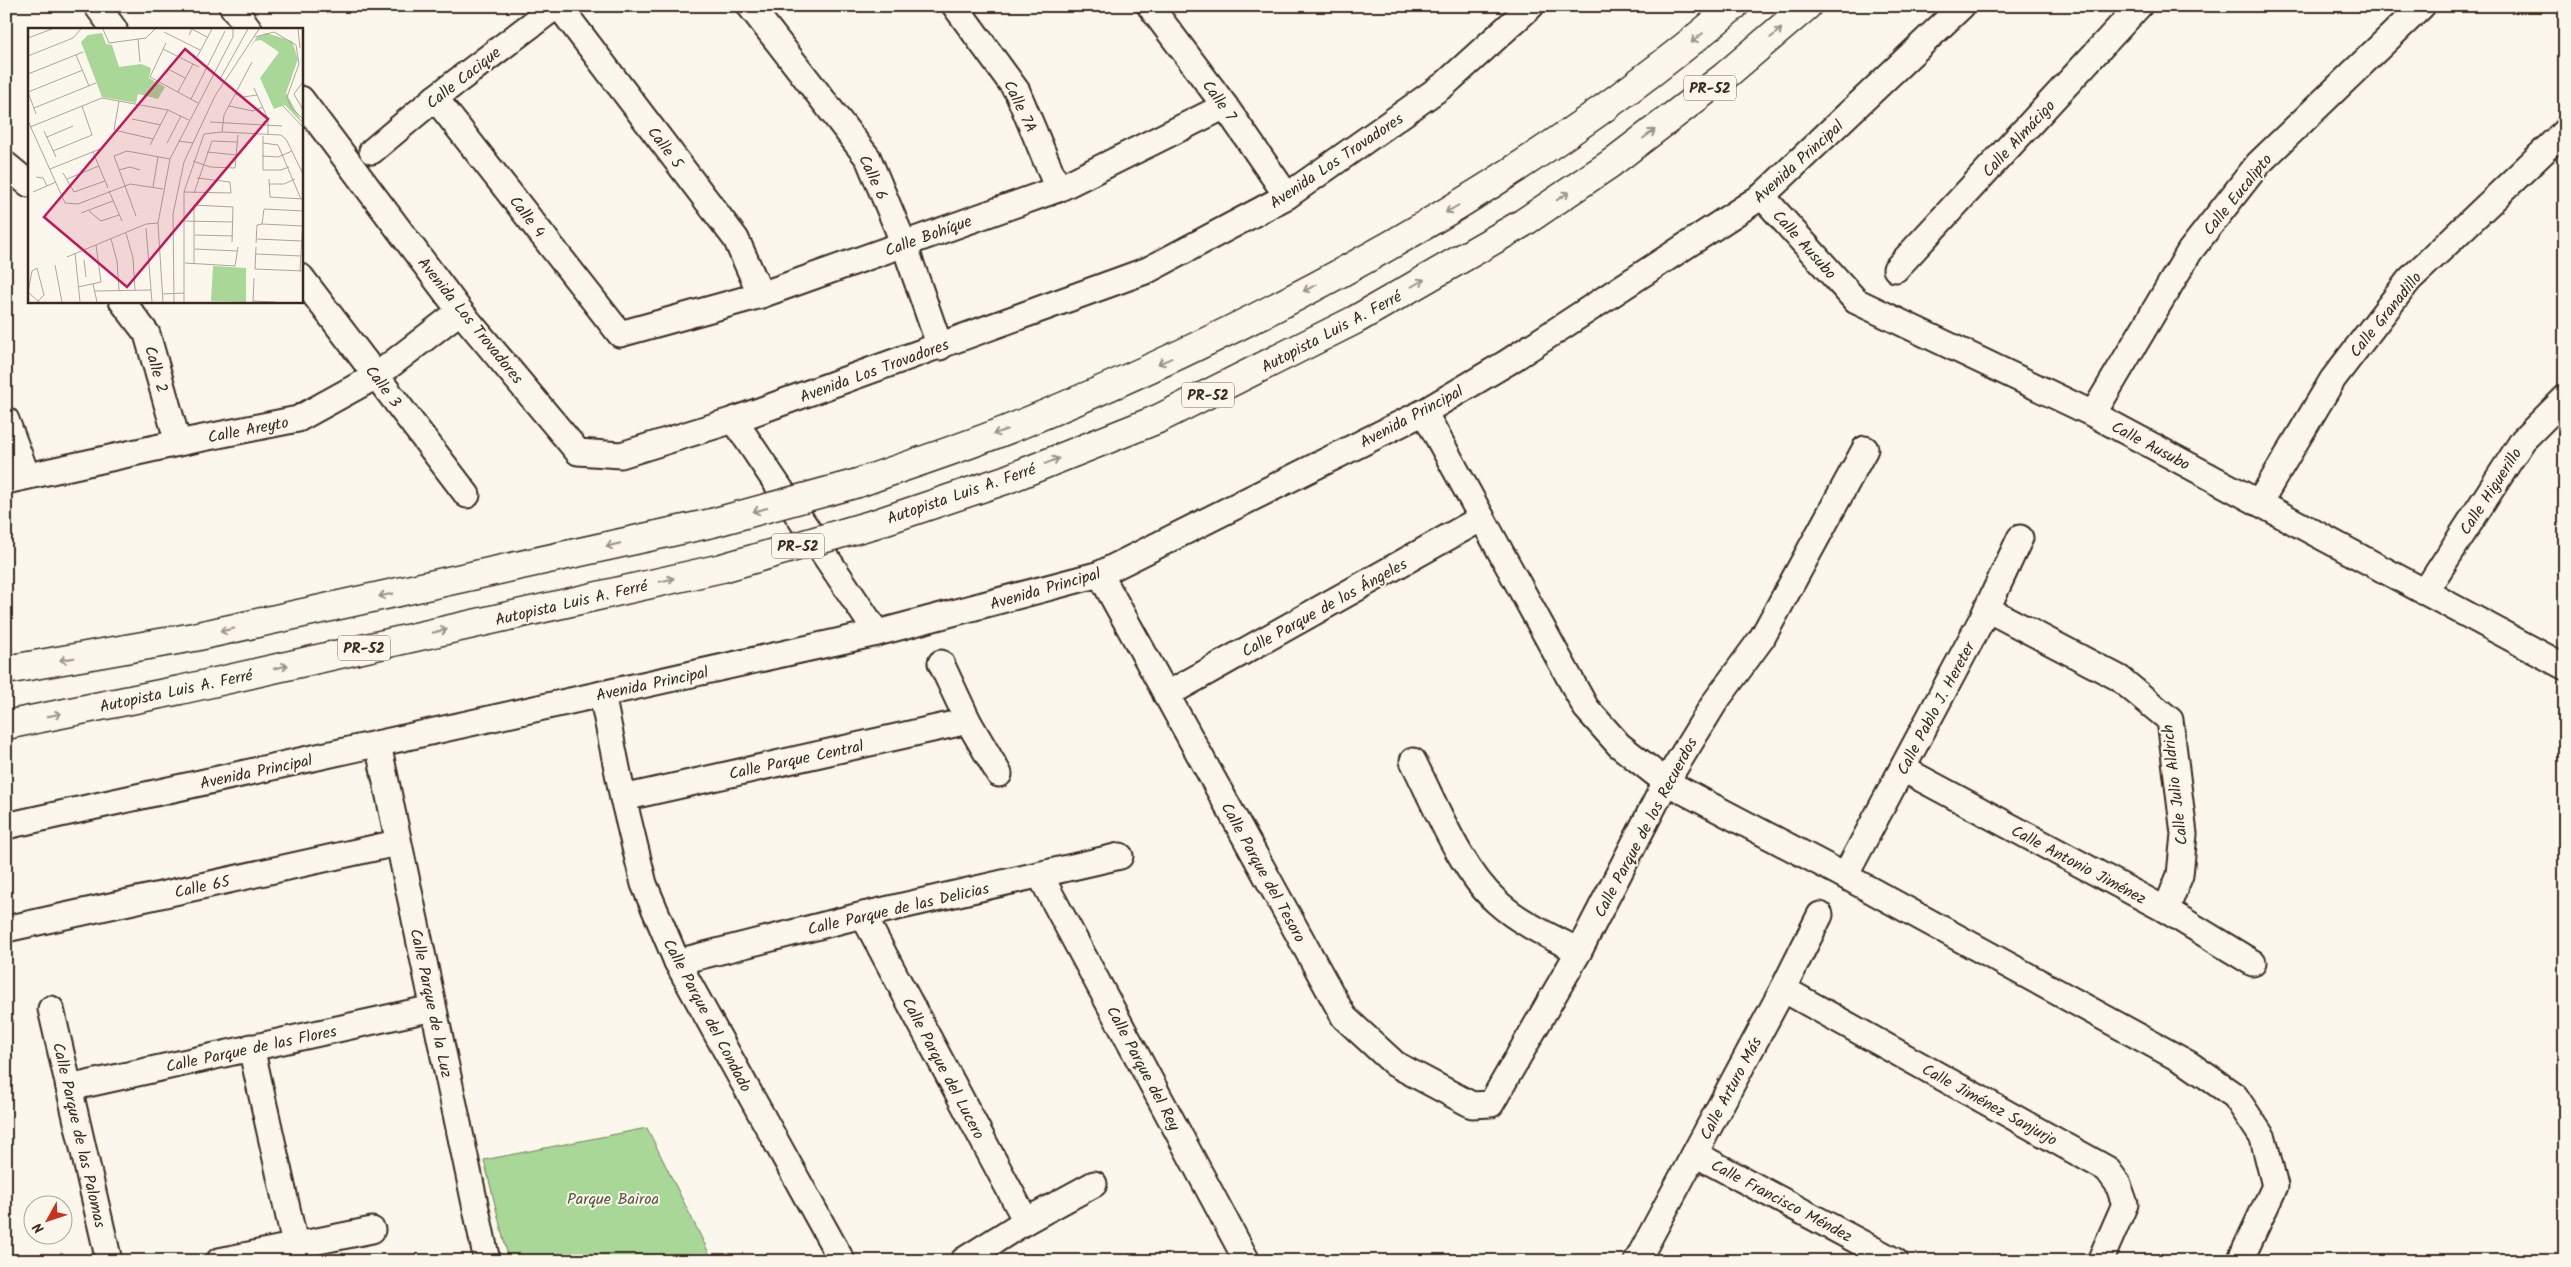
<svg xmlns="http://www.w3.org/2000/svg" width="2571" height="1267" font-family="Kalam,sans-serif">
  <rect width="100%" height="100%" fill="#fbf7ec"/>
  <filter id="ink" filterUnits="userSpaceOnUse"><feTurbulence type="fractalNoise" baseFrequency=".02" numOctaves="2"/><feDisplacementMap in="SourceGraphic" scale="10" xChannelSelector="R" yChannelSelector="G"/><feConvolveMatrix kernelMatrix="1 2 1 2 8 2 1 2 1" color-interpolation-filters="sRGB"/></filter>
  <g filter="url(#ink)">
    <polygon fill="#a8d797" stroke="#72805a" points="647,1128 713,1261 509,1261 484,1160"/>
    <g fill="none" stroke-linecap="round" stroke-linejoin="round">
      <defs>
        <g id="minor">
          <polyline points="97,6 114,29"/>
          <polyline points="232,6 249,29"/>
          <polyline points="559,6 736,239 761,295"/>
          <polyline points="750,6 868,158 904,244 940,347"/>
          <polyline points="955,6 1017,91 1058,189"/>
          <polyline points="1150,6 1225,106 1287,196"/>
          <polyline points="435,98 620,334 761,295 1058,189 1225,106"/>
          <polyline points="301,99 460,311 578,452 621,455 734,420 1148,270 1287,196 1445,84 1531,6"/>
          <polyline points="372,151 435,98 556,6"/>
          <polyline points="6,165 29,184"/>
          <polyline points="1762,196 1856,301 2093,414 2565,667"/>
          <polyline points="1896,269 2139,6"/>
          <polyline points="301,277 467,495"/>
          <polyline points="122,301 147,334 178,443"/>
          <polyline points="1424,412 1586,708 1619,745 1666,782 1845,876 2189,1064 2235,1096 2263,1138 2275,1186 2240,1261"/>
          <polyline points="2093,414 2190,251 2258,164 2422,6"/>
          <polyline points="6,420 27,476"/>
          <polyline points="734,420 877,633"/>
          <polyline points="6,481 178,443 298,419 376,376 460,311"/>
          <polyline points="2259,503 2333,379 2409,280 2565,131"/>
          <polyline points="1100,574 1344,1017 1395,1064 1472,1105 1491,1104 1579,951 1666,782 1715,702 1762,638 1865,449"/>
          <polyline points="2425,592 2523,440 2565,398"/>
          <polyline points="1987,609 2119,678 2170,720 2184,834 2180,875 2166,910"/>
          <polyline points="941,663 968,721 999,774"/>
          <polyline points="602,694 623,798 644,884 677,962 842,1261"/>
          <polyline points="1166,695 1482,518"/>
          <polyline points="378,744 487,1261"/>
          <path d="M1413,761C1436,806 1460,869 1497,902C1520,923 1551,937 1579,951"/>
          <polyline points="1903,769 2166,910 2253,963"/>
          <polyline points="623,798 968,721"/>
          <polyline points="6,826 877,633 1100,574 1424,412 1508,362 1762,196 1962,6"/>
          <polyline points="1040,875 1247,1261"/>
          <polyline points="1845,876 1983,617 2020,538"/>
          <polyline points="863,915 1026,1221"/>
          <polyline points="6,929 397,843"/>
          <polyline points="677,962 863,915 1120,856"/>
          <polyline points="1783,989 2107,1169 2118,1184 2125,1204 2100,1261"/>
          <polyline points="51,1009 109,1261"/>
          <polyline points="251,1047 295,1244"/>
          <polyline points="69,1088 433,1008"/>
          <polyline points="1695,1154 1895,1261"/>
          <polyline points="964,1260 1026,1221 1094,1184"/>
          <polyline points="219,1261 372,1230"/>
          <polyline points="1637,1261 1783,989 1820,915"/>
        </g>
        <g id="motorway">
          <path d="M858,483C911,464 966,447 1019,425C1275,320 1523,186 1734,6"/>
          <polyline points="874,524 1005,480 1158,419 1355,320 1523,223 1610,164 1725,76 1807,6"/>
          <polyline points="6,670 194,637 712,523"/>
          <polyline points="6,725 180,690 722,568"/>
        </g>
      </defs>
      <use href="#minor" stroke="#3b2a1e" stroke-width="29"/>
      <use href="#motorway" stroke="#3b2a1e" stroke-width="31"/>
      <use href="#minor" stroke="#fbf7ec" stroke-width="25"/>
      <use href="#motorway" stroke="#fbf7ec" stroke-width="28"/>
      <defs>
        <g id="motorway-bridge">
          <polyline points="712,523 858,483"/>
          <polyline points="722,568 874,524"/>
        </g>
      </defs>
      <use href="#motorway-bridge" stroke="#3b2a1e" stroke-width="31" stroke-linecap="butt"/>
      <use href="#motorway-bridge" stroke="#fbf7ec" stroke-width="28"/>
    </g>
    <defs><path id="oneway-shaft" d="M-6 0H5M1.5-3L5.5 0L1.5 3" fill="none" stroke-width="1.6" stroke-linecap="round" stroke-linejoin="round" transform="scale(1.25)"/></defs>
    <g stroke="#9b9085">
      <use href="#oneway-shaft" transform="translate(1776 33) rotate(-41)"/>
      <use href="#oneway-shaft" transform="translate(1697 38) rotate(140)"/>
      <use href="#oneway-shaft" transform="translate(1649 134) rotate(-37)"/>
      <use href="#oneway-shaft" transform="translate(1563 196) rotate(-34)"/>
      <use href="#oneway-shaft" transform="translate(1452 209) rotate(150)"/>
      <use href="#oneway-shaft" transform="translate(1418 283) rotate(-30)"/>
      <use href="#oneway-shaft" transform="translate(1310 288) rotate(153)"/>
      <use href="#oneway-shaft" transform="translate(1165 361) rotate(156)"/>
      <use href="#oneway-shaft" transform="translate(1000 432) rotate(160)"/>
      <use href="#oneway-shaft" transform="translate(1052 461) rotate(-22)"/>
      <use href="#oneway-shaft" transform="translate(760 510) rotate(165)"/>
      <use href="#oneway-shaft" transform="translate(613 545) rotate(167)"/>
      <use href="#oneway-shaft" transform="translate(667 580) rotate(-13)"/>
      <use href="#oneway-shaft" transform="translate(386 595) rotate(168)"/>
      <use href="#oneway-shaft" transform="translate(227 630) rotate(168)"/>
      <use href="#oneway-shaft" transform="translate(440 631) rotate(-13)"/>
      <use href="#oneway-shaft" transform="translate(67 659) rotate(170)"/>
      <use href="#oneway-shaft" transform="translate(281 667) rotate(-13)"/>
      <use href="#oneway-shaft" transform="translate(54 715) rotate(-11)"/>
    </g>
  </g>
  <g text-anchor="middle" stroke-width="4" stroke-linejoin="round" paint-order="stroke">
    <g fill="#fbf7ec" stroke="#75685c" stroke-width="1">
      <rect x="1684" y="75.5" width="52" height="25" rx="4"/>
      <rect x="1182" y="382.5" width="52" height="25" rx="4"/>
      <rect x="772" y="533.5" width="52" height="25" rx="4"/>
      <rect x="338" y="635.5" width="52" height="25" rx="4"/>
    </g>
    <g font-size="15" font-weight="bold" fill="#3b2a1e">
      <text x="1710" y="93">PR-52</text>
      <text x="1208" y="400">PR-52</text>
      <text x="798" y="551">PR-52</text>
      <text x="364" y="653">PR-52</text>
    </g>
    <g font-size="16" fill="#3b2a1e" stroke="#fbf7ec">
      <text transform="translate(463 77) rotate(-38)" y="6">Calle Cacique</text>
      <text transform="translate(1220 100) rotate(54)" y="6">Calle 7</text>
      <text transform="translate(1021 106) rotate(64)" y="6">Calle 7A</text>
      <text transform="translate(2018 138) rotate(-47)" y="6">Calle Almácigo</text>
      <text transform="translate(666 147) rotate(53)" y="6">Calle 5</text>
      <text transform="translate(1336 160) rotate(-34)" y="6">Avenida Los Trovadores</text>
      <text transform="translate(1798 161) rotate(-42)" y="6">Avenida Principal</text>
      <text transform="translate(874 177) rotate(65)" y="6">Calle 6</text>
      <text transform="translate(2237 194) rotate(-51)" y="6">Calle Eucalipto</text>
      <text transform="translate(528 216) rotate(52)" y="6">Calle 4</text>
      <text transform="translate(928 235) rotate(-20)" y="6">Calle Bohíque</text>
      <text transform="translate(1805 244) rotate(48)" y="6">Calle Ausubo</text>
      <text transform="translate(2385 314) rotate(-51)" y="6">Calle Granadillo</text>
      <text transform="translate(471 320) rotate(51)" y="6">Avenida Los Trovadores</text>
      <text transform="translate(1331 331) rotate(-28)" y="6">Autopista Luis A. Ferré</text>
      <text transform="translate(157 369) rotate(74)" y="6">Calle 2</text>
      <text transform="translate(874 370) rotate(-20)" y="6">Avenida Los Trovadores</text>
      <text transform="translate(384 386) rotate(53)" y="6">Calle 3</text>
      <text transform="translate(1411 416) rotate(-28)" y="6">Avenida Principal</text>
      <text transform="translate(248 429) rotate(-11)" y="6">Calle Areyto</text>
      <text transform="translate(2151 445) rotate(28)" y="6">Calle Ausubo</text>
      <text transform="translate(2490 491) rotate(-57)" y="6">Calle Higuerillo</text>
      <text transform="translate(961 493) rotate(-19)" y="6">Autopista Luis A. Ferré</text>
      <text transform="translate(1045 588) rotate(-16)" y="6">Avenida Principal</text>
      <text transform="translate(571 602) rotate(-13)" y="6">Autopista Luis A. Ferré</text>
      <text transform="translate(1324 607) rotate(-29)" y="6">Calle Parque de los Ángeles</text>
      <text transform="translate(652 683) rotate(-12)" y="6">Avenida Principal</text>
      <text transform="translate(176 690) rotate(-12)" y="6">Autopista Luis A. Ferré</text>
      <text transform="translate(1935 708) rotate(-62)" y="6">Calle Pablo J. Hereter</text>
      <text transform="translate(796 759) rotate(-12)" y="6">Calle Parque Central</text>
      <text transform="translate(256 771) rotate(-12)" y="6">Avenida Principal</text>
      <text transform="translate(2174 785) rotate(-97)" y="6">Calle Julio Aldrich</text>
      <text transform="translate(1645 827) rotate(-62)" y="6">Calle Parque de los Recuerdos</text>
      <text transform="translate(2079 864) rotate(28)" y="6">Calle Antonio Jiménez</text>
      <text transform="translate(1264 872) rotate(61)" y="6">Calle Parque del Tesoro</text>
      <text transform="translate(202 886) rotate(-12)" y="6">Calle 65</text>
      <text transform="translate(898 908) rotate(-13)" y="6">Calle Parque de las Delicias</text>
      <text transform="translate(432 1003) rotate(78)" y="6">Calle Parque de la Luz</text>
      <text transform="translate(708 1015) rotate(62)" y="6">Calle Parque del Condado</text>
      <text transform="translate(251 1048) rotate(-12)" y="6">Calle Parque de las Flores</text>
      <text transform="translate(944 1068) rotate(62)" y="6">Calle Parque del Lucero</text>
      <text transform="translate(1144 1068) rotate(62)" y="6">Calle Parque del Rey</text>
      <text transform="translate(1730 1088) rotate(-62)" y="6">Calle Arturo Más</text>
      <text transform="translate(1990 1104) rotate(29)" y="6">Calle Jiménez Sanjurjo</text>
      <text transform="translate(80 1135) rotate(77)" y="6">Calle Parque de las Palomas</text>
      <text transform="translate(1782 1200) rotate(28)" y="6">Calle Francisco Méndez</text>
    </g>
    <g font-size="16" fill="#56553c" stroke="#fbf7ec">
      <text x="613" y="1204">Parque Bairoa</text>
    </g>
  </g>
  <g transform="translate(28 28)">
    <rect width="275" height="275" fill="#fbf7ec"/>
    <path d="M74,5L78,16L84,17L91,39L113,36L123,40L121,50L137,59L130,71L110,66L108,75L74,69L53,14L60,7ZM238,5L264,13L270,31L258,65L275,96L257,77L246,81L232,50L251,24L233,12L227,13L220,22L229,9ZM185,238L218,240V274L183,273Z" fill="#a8d797"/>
    <path fill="none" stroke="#aea59a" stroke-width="1" d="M75,1L81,15L118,10L127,1M270,1L272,20M136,4L172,22M161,7L164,1L179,9M227,9L246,4L268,17L271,36L259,69L263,79L275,91M0,10L24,1M110,11L112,34M138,15L122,49L170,75M135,21L171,39M48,27L61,58M0,28L45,10L53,1M169,29L184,1M142,42L157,50M0,46L55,24M192,51L220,1M275,54L266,66L275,82M226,60L240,91V106M0,64L55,42M0,64L8,86M150,64L165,36M207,66L215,69L229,67M163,71L197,3M91,73L86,102L125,111M201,78L225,83L235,79M255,78L275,99M6,80L68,55M104,91L133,97M0,93L37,175L50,176L102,156L135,161M182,94L254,98M2,99L74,70L140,82L161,92M16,103L28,129M194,104L196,87L224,34M235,108V142H253L261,139M19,109L45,98M150,113L165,115M139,115L153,88M235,115L250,117L273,171M122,117L140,82M25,123L64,107L54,78M65,124L80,160M179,124L209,127M234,128L250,129L264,123M165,133L182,139L207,140L210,107M22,141L72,121M91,142L102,139L112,142M35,145L46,164L77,153M8,149L15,150L19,158M39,151L71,138M241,151L242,169L275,171M241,156H256L267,151M125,159L130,129M81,163L94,193M5,164L28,154M156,164L203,165L202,154L169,150M166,165L184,113L209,114M61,183L73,193L91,187M53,185L85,173M108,188L86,128L99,123L142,131M155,193L205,194M234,196L236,181L275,183M234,196L275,198M118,200L124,274M98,205L105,230L107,262M167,207L205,208M83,211L89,233L91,262M229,211L274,213M228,215L229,197L234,196M228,219L227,241L275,243M167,221L209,223M47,225L52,274M228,226L273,228M39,229L118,196L130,195M56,232L58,249M157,235L207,238L210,219M166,236V177L205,179L204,214M27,237L34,274M272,243L275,190M65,256L69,274M50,259L73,254L68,217M67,263L123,262M134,266L156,265M10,273L16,267L9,240L4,243L0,264L11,274M225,273L247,274M135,274L130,195L142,131L205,9V1M146,274L145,186L156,134L187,68L231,1M156,274V164L176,106L194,104L253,107L258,111L275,146M225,274L226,250"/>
    <path fill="#c2185b" fill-opacity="0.15" stroke="#c2185b" stroke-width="2.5" d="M157,21L240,91L99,259L16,189Z"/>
    <rect width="275" height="275" fill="none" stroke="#3b2a1e" stroke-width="2.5"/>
  </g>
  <rect width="2571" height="1267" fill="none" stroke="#fbf7ec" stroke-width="25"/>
  <rect x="12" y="12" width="2546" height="1242" fill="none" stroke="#3b2a1e" stroke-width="2" filter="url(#ink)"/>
  <g transform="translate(48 1220) rotate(230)"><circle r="24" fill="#fbf7ec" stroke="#aea59a"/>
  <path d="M0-4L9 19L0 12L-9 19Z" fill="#c8321e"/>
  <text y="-8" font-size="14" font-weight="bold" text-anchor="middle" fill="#3b2a1e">N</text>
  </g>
</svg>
